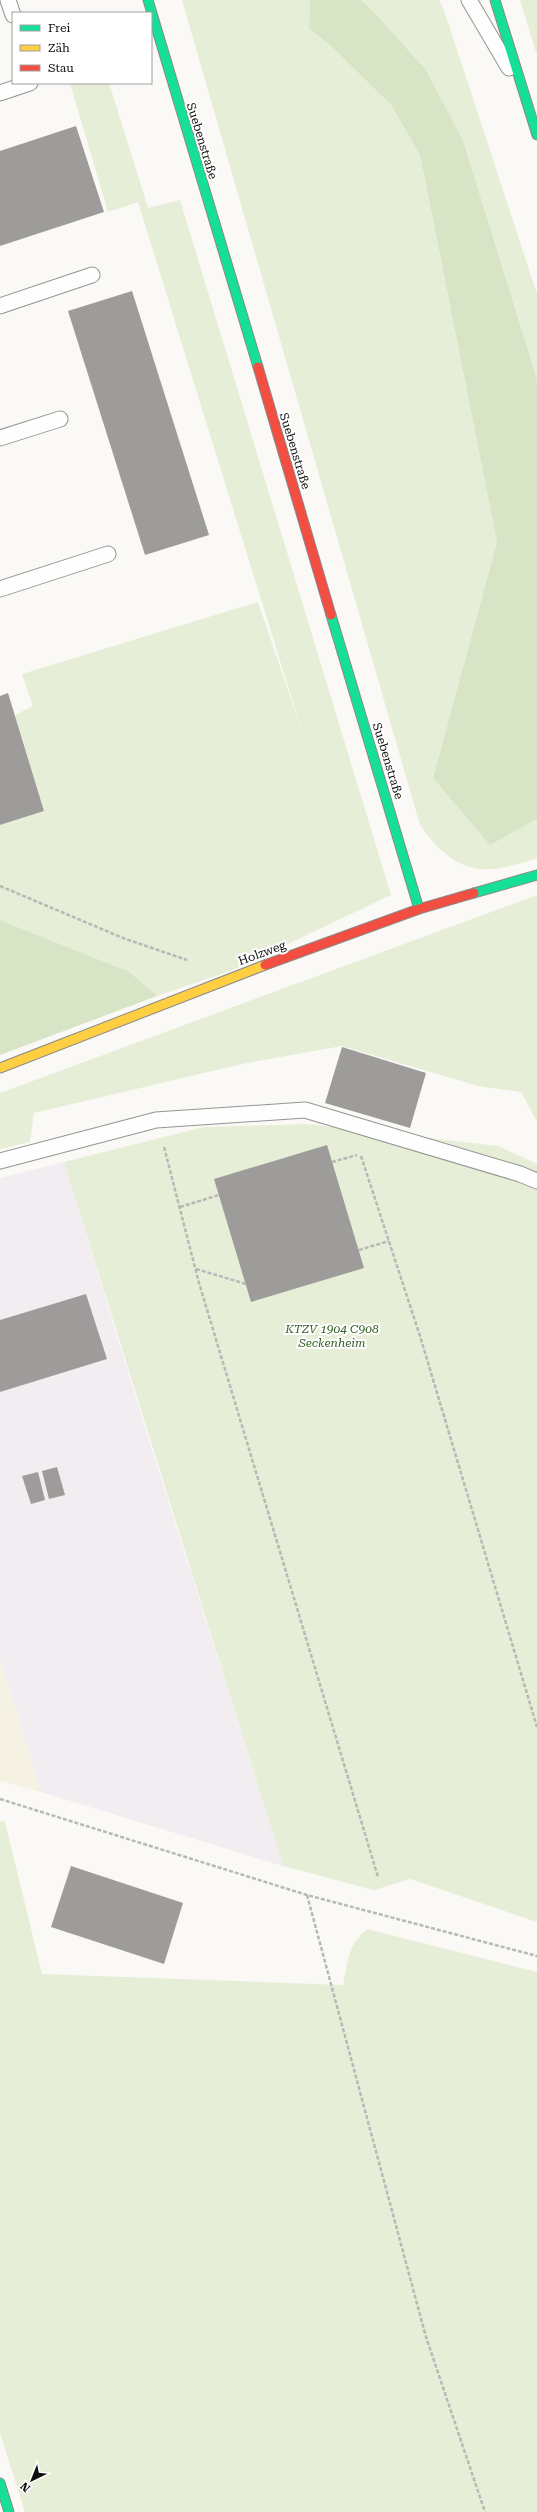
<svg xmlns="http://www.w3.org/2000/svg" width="537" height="2512" font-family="'Roboto Serif',serif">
  <rect width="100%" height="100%" fill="#faf9f5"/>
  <polygon fill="#f2edf0" points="64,1162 140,1411 283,1866 41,1792 0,1660 0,1178"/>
  <polygon fill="#f5f2e3" points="0,1660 41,1792 0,1781"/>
  <g fill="#e6eed7">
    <path d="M182,0H310L309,28L335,50L391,105L420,155L497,542L433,778L490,844L537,819V858C482,878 455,874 420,825Z"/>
    <polygon points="361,0 439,0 444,10 537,294 537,379 463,142 426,70 375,13"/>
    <polygon points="520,0 537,0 537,55"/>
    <polygon points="70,83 109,83 148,208 180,200 391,895 233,970 157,996 126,970 0,920 0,825 44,811 15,715 33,706 22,674 258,602 303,735 138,202 108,212"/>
    <polygon points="537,895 537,1122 521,1092 478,1086 342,1046 242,1064 34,1113 30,1142 0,1149 0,1093"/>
    <polygon points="306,1124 498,1146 537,1164 537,1922 410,1879 374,1890 283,1866 64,1162 204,1127"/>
    <path d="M0,1821L5,1822L42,1974L343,1985C349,1959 346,1948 367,1929L537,1972V2512H25L0,2433Z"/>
  </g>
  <g fill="#d7e5c6">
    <polygon points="310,0 361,0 375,13 426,70 463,141 537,379 537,819 490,845 433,778 497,542 420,155 391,105 335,50 309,28"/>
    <polygon points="0,920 128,971 157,996 0,1055"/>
  </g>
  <g fill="#9e9c9a">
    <polygon points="76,126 104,212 0,246 0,151"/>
    <polygon points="132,291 209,535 145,555 68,311"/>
    <polygon points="8,693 44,811 0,825 0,696"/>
    <polygon points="342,1047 426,1073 410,1128 325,1103"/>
    <polygon points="327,1145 364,1268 251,1302 214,1179"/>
    <polygon points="86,1294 107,1359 0,1392 0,1320"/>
    <polygon points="57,1467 65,1495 49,1499 42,1471"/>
    <polygon points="38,1472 45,1500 31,1504 22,1476"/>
    <polygon points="71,1866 183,1903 164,1964 51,1927"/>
  </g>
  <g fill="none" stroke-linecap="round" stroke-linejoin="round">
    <defs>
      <g id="lane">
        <polyline points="8,0 13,15"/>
        <polyline points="469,0 509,68"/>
        <polyline points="0,93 30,83"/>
        <polyline points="0,306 92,275"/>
        <polyline points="0,438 60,419"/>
        <polyline points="0,589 108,554"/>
        <polyline points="0,1161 156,1120 305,1110 520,1174 537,1181"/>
      </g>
      <g id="fast">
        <polyline points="148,0 258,367"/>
        <polyline points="495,0 537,135"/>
        <polyline points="331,615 419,909"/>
        <polyline points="474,893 537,875"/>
        <polyline points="0,2483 9,2512"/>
      </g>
      <polyline id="slow" points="0,1068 265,965"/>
      <g id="jam">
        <polyline points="258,367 331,615"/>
        <polyline points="265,965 419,909 474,893"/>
      </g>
    </defs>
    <use href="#lane" stroke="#949492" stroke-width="17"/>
    <use href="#fast" stroke="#8b8a89" stroke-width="11"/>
    <use href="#slow" stroke="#8b8a89" stroke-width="11"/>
    <use href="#jam" stroke="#8b8a89" stroke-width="11"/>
    <g stroke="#b8b8b7" stroke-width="2.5" stroke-dasharray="4 2" stroke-linecap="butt">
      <polyline points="0,886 123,938 187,960"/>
      <polyline points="164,1147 199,1283 378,1877"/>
      <polyline points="361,1156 420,1336 537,1727"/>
      <polyline points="332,1162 357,1155"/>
      <polyline points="180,1207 219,1195"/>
      <polyline points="359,1250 389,1241"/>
      <polyline points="196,1269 246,1284"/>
      <polyline points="0,1799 307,1895 537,1956"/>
      <polyline points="307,1895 426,2337 485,2512"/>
    </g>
    <use href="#lane" stroke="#fefefe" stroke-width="15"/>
    <use href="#fast" stroke="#16e098" stroke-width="9"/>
    <use href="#slow" stroke="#ffcf43" stroke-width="9"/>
    <use href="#jam" stroke="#f24e42" stroke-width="9"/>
  </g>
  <g text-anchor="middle" stroke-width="4" stroke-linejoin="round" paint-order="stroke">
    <g font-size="12" fill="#0e0e0e" stroke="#fff">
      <text transform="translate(202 141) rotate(73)" y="4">Suebenstraße</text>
      <text transform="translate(295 451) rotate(73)" y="4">Suebenstraße</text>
      <text transform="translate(388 761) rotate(73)" y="4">Suebenstraße</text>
      <text transform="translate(262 953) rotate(-20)" y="4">Holzweg</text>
    </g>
    <g font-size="12" font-style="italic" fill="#356025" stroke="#fff">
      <text x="332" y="1333">KTZV 1904 C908<tspan x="332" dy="14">Seckenheim</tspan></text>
    </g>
  </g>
  <rect x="12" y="12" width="140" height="72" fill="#ffffff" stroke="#9f9f9f"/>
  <rect x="20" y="25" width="20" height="6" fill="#16e098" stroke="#9f9f9f"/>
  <text x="48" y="32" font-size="12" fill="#0e0e0e">Frei</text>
  <rect x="20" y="45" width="20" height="6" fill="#ffcf43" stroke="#9f9f9f"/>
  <text x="48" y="52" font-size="12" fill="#0e0e0e">Zäh</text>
  <rect x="20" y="65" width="20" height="6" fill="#f24e42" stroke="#9f9f9f"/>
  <text x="48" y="72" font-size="12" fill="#0e0e0e">Stau</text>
  <g transform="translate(32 2480) rotate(223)" stroke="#ffffff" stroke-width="3" paint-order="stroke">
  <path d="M0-3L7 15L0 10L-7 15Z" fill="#0e0e0e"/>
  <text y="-6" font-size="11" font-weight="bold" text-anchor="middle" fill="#0e0e0e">N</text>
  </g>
</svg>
